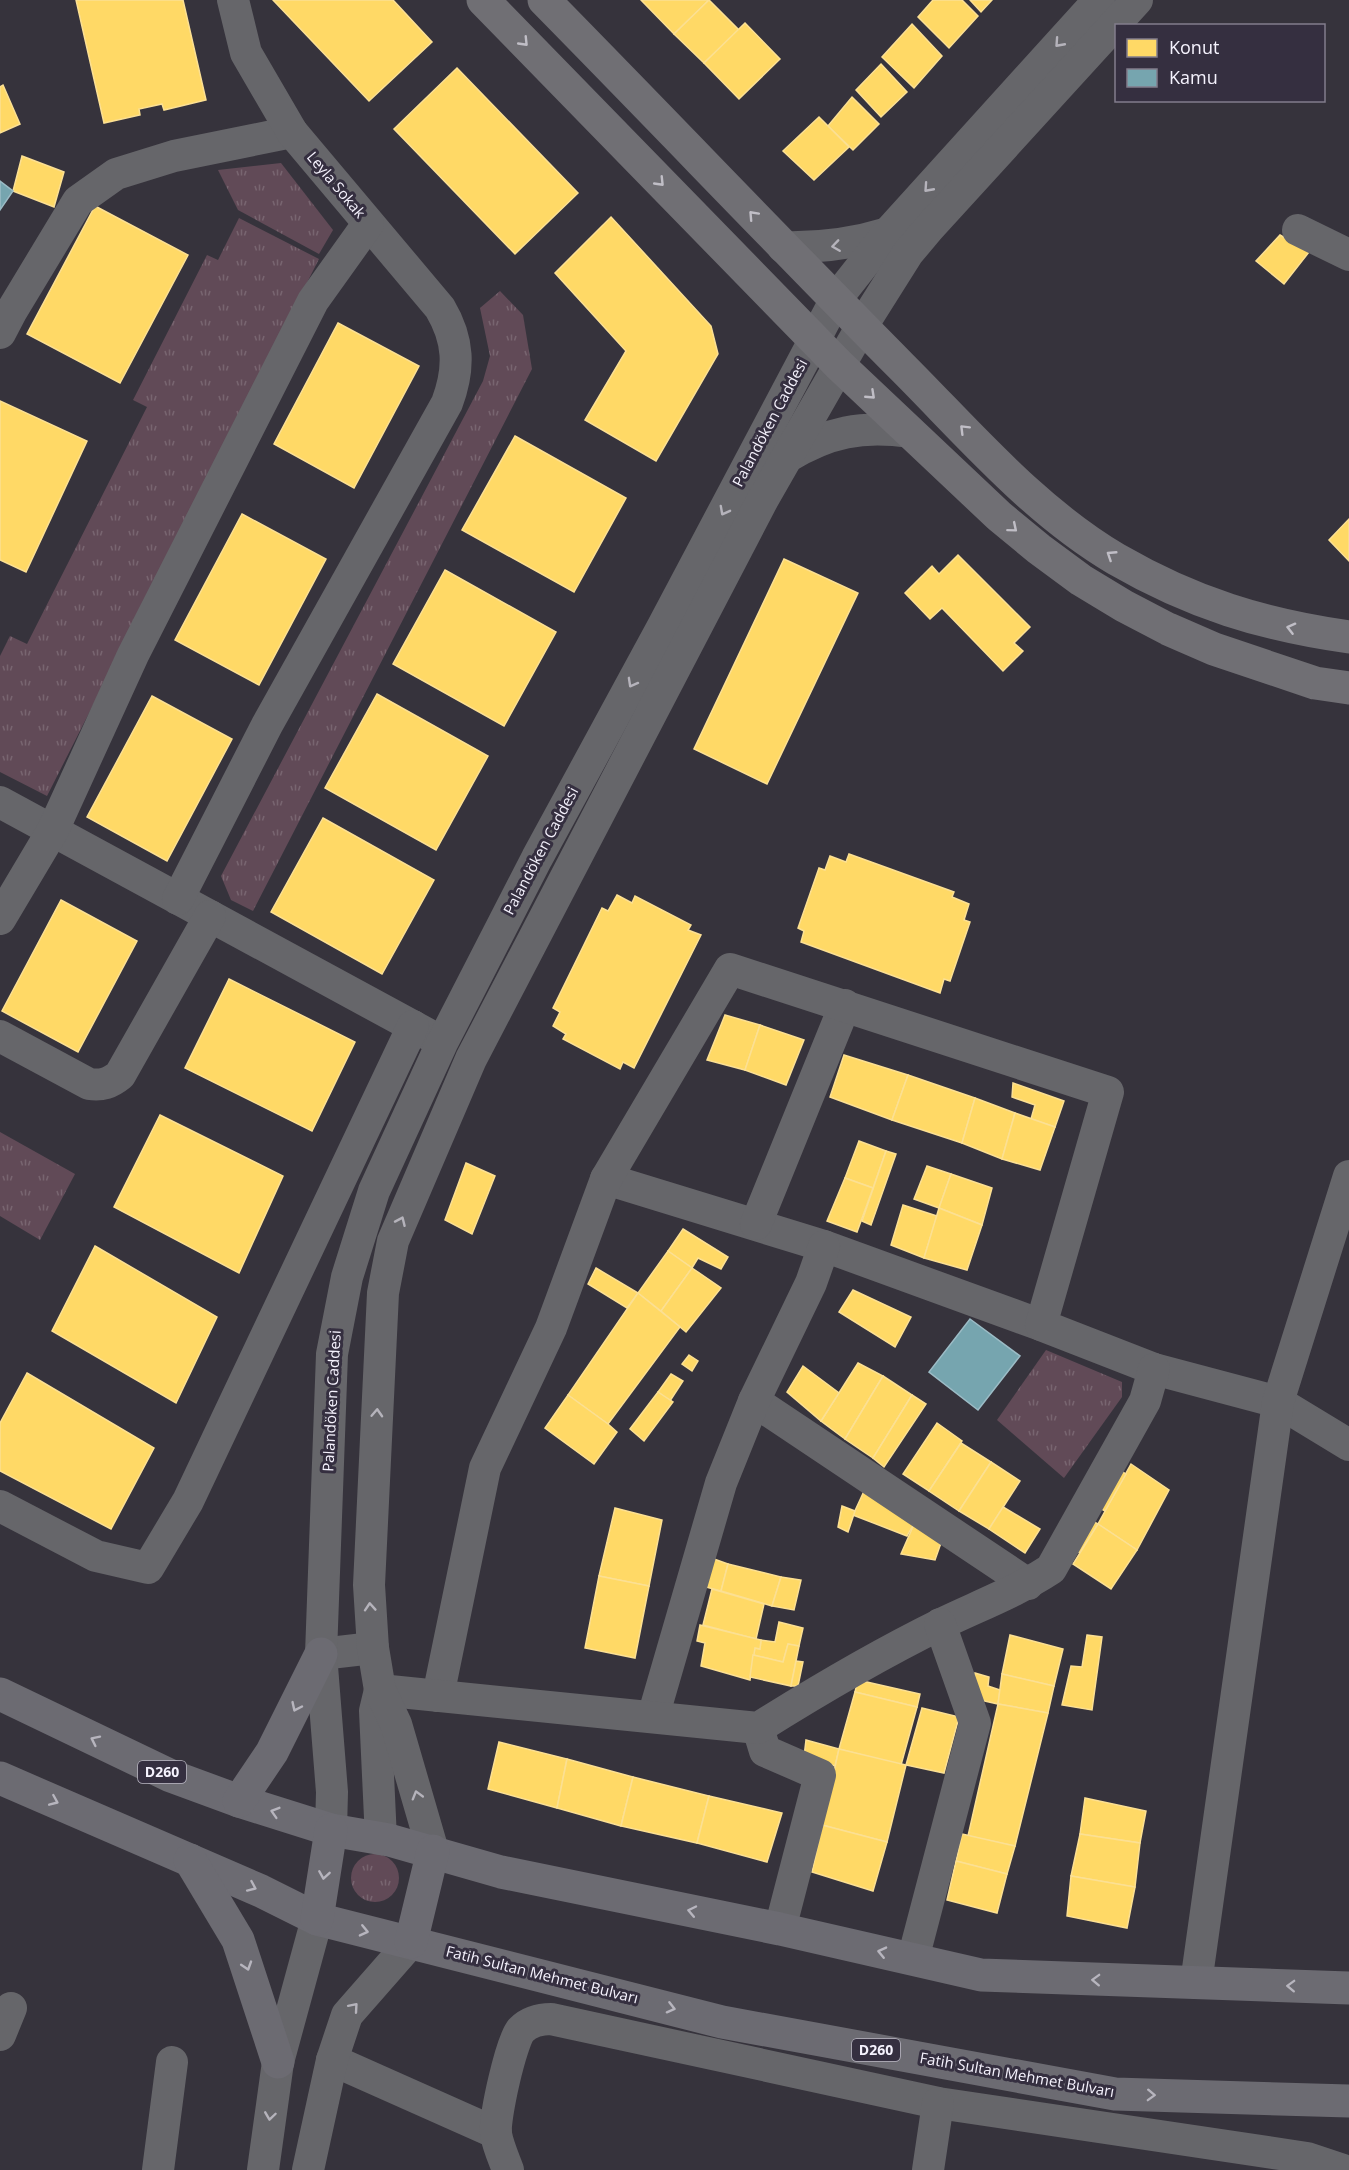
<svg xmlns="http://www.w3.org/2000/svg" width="1349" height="2170" font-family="'Open Sans',sans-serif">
  <defs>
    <pattern id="grass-tufts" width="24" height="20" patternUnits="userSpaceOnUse" patternTransform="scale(1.5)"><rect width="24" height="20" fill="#614a57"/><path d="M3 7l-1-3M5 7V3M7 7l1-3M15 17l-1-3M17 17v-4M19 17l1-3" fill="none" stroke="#786570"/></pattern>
  </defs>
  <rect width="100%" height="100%" fill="#36333c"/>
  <g fill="url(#grass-tufts)">
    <polygon points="281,163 333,230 319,254 238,210 218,170"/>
    <polygon points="239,218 319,259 47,796 0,772 0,656 10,636 27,644 147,407 133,400 207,255 218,260"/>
    <polygon points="500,291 523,315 532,369 253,911 231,900 221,876 483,381 490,356 480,308"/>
    <polygon points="0,1132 75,1174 40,1240 0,1216"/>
    <polygon points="1046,1350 1122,1382 1122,1397 1064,1478 997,1420"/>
    <circle cx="375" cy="1878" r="24"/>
  </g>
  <g fill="#ffd966" stroke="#fce093" stroke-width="1.5">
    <polygon points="76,0 183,0 206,100 164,110 162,104 139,109 140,115 104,123"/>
    <polygon points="273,0 393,0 432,42 369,101"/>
    <polygon points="641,0 709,0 674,34"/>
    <polygon points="709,0 739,30 704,63 674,34"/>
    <polygon points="933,0 962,0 978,16 949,48 918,17"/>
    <polygon points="970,0 992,0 981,12"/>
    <polygon points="745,23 780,59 739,99 704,63"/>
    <polygon points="912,24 942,56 914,88 882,57"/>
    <polygon points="881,64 907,92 881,117 856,90"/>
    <polygon points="457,68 578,193 515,254 394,129"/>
    <polygon points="3,85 20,124 0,133 0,87"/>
    <polygon points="852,97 879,124 853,150 828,126"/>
    <polygon points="819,117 849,147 814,180 783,151"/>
    <polygon points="22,156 64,172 54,207 13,191"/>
    <polygon points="95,206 188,255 120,383 27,334"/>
    <polygon points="611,217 711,326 718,354 656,461 585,420 626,351 555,273"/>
    <polygon points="1280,235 1309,252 1284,284 1256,261"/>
    <polygon points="338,323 419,366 354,488 274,444"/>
    <polygon points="0,401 87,441 26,572 0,560"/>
    <polygon points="515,436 626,498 574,592 462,530"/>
    <polygon points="242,514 326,559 259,685 175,640"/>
    <polygon points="1349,519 1349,561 1329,540"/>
    <polygon points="958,555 1030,627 1014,643 1023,651 1003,671 942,608 930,619 905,593 932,566 939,574"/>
    <polygon points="784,559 858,593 767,784 694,749"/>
    <polygon points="445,570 556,632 504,726 393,664"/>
    <polygon points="377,694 488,756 436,850 325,788"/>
    <polygon points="152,696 232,739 167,861 87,817"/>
    <polygon points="323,818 434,880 382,974 271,912"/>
    <polygon points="849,854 954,892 952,897 969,904 964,920 970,922 950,981 944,979 940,993 801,942 804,931 798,928 819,868 825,870 830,856 846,862"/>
    <polygon points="617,895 632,903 635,896 691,925 688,930 701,935 634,1068 623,1062 620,1069 563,1039 566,1034 553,1026 560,1012 553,1008 602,908 608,911"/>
    <polygon points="61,900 137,941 78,1052 2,1011"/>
    <polygon points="229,979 355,1042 312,1131 185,1068"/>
    <polygon points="725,1015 760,1025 745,1070 707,1060"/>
    <polygon points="760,1025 804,1040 786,1085 745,1070"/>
    <polygon points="844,1055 908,1075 892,1120 830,1097"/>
    <polygon points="908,1075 975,1098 962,1143 892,1120"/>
    <polygon points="1013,1083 1064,1101 1055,1127 1031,1119 1035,1105 1012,1097"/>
    <polygon points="975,1098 1015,1113 1002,1159 962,1143"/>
    <polygon points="1015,1113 1055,1127 1040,1170 1002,1159"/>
    <polygon points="160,1115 283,1176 239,1273 114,1207"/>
    <polygon points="859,1141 886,1151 873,1188 845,1178"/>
    <polygon points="886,1151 896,1154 871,1225 862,1221"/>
    <polygon points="466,1163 495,1176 472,1234 445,1220"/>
    <polygon points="927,1166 951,1174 939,1208 914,1199"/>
    <polygon points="951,1174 992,1188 982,1225 939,1208"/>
    <polygon points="845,1178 873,1188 857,1232 827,1221"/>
    <polygon points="903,1205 937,1216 924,1258 891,1245"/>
    <polygon points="939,1208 982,1225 967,1270 924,1258"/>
    <polygon points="683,1229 728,1257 721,1269 698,1258 692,1268 668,1251"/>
    <polygon points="95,1246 217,1317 176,1403 52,1331"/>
    <polygon points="668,1251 692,1268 661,1311 638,1293"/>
    <polygon points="596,1268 638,1293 627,1308 588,1284"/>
    <polygon points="692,1268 721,1288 686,1332 661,1311"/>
    <polygon points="853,1290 911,1317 895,1347 839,1312"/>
    <polygon points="638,1293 680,1327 608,1424 568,1395"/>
    <polygon points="689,1355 698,1361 692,1371 682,1364"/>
    <polygon points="858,1363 883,1376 845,1439 821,1421"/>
    <polygon points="803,1366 839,1393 821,1421 787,1392"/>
    <polygon points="27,1373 154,1448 111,1529 0,1471 0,1423"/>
    <polygon points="671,1374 683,1381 670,1401 658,1392"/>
    <polygon points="883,1376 912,1395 873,1458 845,1439"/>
    <polygon points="658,1392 673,1402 644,1441 630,1429"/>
    <polygon points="568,1395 608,1424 617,1432 594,1464 545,1428"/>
    <polygon points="912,1395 926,1404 884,1467 873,1458"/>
    <polygon points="937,1423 962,1441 929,1491 903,1474"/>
    <polygon points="961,1443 991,1462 959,1511 929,1491"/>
    <polygon points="991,1462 1020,1481 989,1529 959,1511"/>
    <polygon points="1131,1464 1169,1490 1137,1550 1098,1524"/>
    <polygon points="1116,1468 1126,1474 1105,1511 1096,1506"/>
    <polygon points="865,1489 915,1522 907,1536 853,1515"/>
    <polygon points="842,1506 855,1511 848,1532 838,1527"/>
    <polygon points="1003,1507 1040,1529 1025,1553 989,1529"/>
    <polygon points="615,1508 662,1520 649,1586 599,1576"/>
    <polygon points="1089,1519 1098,1524 1080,1553 1072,1548"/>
    <polygon points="915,1522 942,1540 935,1560 901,1554"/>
    <polygon points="1098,1524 1137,1550 1111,1589 1073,1564"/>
    <polygon points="714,1559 728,1564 721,1591 706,1587"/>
    <polygon points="728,1564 781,1577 772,1606 721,1591"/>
    <polygon points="599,1576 649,1586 635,1658 585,1648"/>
    <polygon points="781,1577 801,1580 794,1610 772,1606"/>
    <polygon points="712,1589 764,1604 756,1639 703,1625"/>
    <polygon points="779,1622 803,1628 799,1646 788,1644 783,1662 753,1655 755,1648 760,1649 761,1640 775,1642"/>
    <polygon points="700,1625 761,1640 760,1649 755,1648 750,1680 701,1666 705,1643 697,1641"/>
    <polygon points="1010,1635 1063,1649 1054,1686 1002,1674"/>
    <polygon points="1087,1635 1102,1637 1092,1710 1062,1705 1071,1666 1082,1667"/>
    <polygon points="788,1644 799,1646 791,1686 750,1677 753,1655 783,1662"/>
    <polygon points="796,1661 803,1662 798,1686 791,1686"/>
    <polygon points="975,1673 989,1677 988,1686 1000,1690 998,1704 971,1698"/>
    <polygon points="1002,1674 1054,1686 1048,1713 998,1704"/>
    <polygon points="858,1680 920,1694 917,1707 855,1692"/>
    <polygon points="855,1692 917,1707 901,1765 839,1749"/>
    <polygon points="998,1704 1048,1713 1015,1846 968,1836"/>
    <polygon points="922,1708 959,1717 944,1773 906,1765"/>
    <polygon points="806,1740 839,1749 835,1766 804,1757"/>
    <polygon points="499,1742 567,1759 557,1808 488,1789"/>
    <polygon points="839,1749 906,1765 887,1842 822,1825"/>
    <polygon points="567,1759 633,1777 621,1826 557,1808"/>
    <polygon points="633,1777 709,1796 697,1843 621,1826"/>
    <polygon points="709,1796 782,1813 767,1862 697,1843"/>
    <polygon points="1085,1798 1146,1811 1140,1843 1080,1834"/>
    <polygon points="822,1825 887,1842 873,1891 812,1872"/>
    <polygon points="962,1834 1015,1846 1007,1874 956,1861"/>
    <polygon points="1080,1834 1140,1843 1135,1887 1071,1876"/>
    <polygon points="956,1861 1007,1874 997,1913 947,1900"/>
    <polygon points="1071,1876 1135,1887 1127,1928 1067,1916"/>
  </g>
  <g fill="#76a5af" stroke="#9cbcc6" stroke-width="1.5">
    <polygon points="0,181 13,191 0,210"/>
    <polygon points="970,1319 1020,1356 978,1410 929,1372"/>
  </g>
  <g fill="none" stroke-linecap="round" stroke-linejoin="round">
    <g stroke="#66666a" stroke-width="32">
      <polyline points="1298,230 1349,255"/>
      <path d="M783,247C820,248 852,244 888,233"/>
      <polyline points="0,333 11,312 78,201 116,174 174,156 292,132"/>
      <path d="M787,457C828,432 862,425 910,432"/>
      <polyline points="0,802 431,1036"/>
      <path d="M178,899L267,725L447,403C460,368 459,340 440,308L292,132L246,53L233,0"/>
      <polyline points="0,919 53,830 133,655 313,301 368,224"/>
      <path d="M0,1036L89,1084C102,1086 110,1083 120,1075L210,916"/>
      <polyline points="606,1179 824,1246 1041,1325"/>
      <polyline points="756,1224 845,1005"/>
      <polyline points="754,1401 1028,1584"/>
      <polyline points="0,1506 96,1556 148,1568 188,1501 413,1026"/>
      <polyline points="321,1654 373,1648"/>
      <polyline points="438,1696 485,1468 551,1328 606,1179 730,969 1108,1092 1041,1325 1154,1369 1278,1402 1349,1445"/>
      <polyline points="653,1717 721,1483 754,1401 811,1283 824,1246"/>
      <polyline points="758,1728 765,1751 820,1775 780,1929"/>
      <polyline points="331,1830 332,1792 321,1654 332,1354 347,1277 374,1191 442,1043 537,858 662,628 836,299 888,233 1099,0"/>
      <path d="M381,1839L375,1711L380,1690L758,1728C817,1691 878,1655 941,1624C978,1606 1016,1592 1051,1569L1145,1401L1154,1369"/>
      <polyline points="433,1851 396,1724 380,1690 373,1648 369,1585 383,1293 393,1241 471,1059 763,499 862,326 908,253 929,228 1137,0"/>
      <polyline points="913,1959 975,1723 940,1624"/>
      <polyline points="1196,1983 1278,1402 1349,1176"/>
      <polyline points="0,2035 11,2008"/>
      <polyline points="332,2060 496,2133"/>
      <polyline points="158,2170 172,2062"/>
      <polyline points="263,2170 278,2062 317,1919"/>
      <polyline points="308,2170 332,2060 347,2015 411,1942"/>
      <path d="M508,2170C504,2159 498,2146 496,2134C494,2118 511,2042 521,2030C529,2022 539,2019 551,2019L938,2103L1307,2158L1343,2170"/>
      <polyline points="928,2170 938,2103"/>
    </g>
    <g stroke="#706f74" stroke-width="33">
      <polyline points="483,0 839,365 999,516 1039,549 1081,580 1124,606 1168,629 1214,649 1315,683 1349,688"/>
      <path d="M544,0C663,121 781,245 901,366C968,433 1033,510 1116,559C1192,603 1263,625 1349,637"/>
    </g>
    <g stroke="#6c6b72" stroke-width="33">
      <polyline points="0,1694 171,1776 239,1801 331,1830 389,1840 501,1872 780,1929 981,1975 1349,1988"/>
      <polyline points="0,1778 261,1891 317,1919 722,2022 1115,2094 1349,2101"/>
      <polyline points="239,1801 272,1752 321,1654"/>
      <polyline points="190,1860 238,1940 278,2062"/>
      <polyline points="317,1919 331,1830"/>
      <polyline points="411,1942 433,1851"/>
    </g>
  </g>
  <defs><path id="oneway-chevron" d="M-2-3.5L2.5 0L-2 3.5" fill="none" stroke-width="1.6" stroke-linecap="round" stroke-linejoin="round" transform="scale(1.5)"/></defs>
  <g stroke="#c0bec6">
    <use href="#oneway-chevron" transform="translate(524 42) rotate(46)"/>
    <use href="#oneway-chevron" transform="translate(660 182) rotate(46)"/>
    <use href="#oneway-chevron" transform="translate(753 215) rotate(-133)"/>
    <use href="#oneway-chevron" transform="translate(871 395) rotate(43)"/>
    <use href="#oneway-chevron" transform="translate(964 429) rotate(-135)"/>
    <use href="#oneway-chevron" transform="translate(1013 528) rotate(40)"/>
    <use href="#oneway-chevron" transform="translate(1111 555) rotate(-147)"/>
    <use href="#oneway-chevron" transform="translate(1291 628) rotate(-166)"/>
  </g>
  <g stroke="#b5b3bb">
    <use href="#oneway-chevron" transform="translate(1059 43) rotate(132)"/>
    <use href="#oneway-chevron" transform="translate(928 188) rotate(132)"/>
    <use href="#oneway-chevron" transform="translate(836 246) rotate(172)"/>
    <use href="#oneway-chevron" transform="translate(724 511) rotate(118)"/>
    <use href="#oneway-chevron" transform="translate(632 683) rotate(119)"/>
    <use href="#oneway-chevron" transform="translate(401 1221) rotate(-66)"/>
    <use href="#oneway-chevron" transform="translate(377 1413) rotate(-87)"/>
    <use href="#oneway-chevron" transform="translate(370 1607) rotate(-94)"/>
    <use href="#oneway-chevron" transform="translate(417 1795) rotate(-106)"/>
    <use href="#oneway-chevron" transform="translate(354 2007) rotate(-49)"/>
    <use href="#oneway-chevron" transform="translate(270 2116) rotate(98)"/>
  </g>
  <g stroke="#b7b5be">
    <use href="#oneway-chevron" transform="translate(296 1707) rotate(115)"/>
    <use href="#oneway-chevron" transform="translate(95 1740) rotate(-154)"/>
    <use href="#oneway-chevron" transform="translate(54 1801) rotate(23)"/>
    <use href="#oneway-chevron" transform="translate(275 1812) rotate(-163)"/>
    <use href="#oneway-chevron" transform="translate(324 1875) rotate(99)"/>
    <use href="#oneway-chevron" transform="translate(252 1887) rotate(24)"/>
    <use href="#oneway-chevron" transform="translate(692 1911) rotate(-168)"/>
    <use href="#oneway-chevron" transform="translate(364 1931) rotate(13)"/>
    <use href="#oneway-chevron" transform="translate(882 1952) rotate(-167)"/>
    <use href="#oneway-chevron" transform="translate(247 1966) rotate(72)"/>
    <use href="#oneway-chevron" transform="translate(1096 1980) rotate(-178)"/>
    <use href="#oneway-chevron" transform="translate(1291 1986) rotate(-178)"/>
    <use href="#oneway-chevron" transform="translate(671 2008) rotate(14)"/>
    <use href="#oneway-chevron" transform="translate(1151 2095) rotate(2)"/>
  </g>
  <g text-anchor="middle" stroke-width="6" stroke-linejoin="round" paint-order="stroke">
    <g fill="#352f40" stroke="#bbb8c4" stroke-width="1.5">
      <rect x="138" y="1761" width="48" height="22" rx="4.5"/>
      <rect x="852" y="2039" width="48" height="22" rx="4.5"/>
    </g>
    <g font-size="14" font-weight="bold" fill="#f5f2fd">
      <text x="162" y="1777">D260</text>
      <text x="876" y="2055">D260</text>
    </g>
    <g font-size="15" fill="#f5f2fd" stroke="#352f40">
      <text transform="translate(336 185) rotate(50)" y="5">Leyla Sokak</text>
      <text transform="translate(770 423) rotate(-62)" y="5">Palandöken Caddesi</text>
      <text transform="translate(541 851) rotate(-62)" y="5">Palandöken Caddesi</text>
      <text transform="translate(332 1401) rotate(-87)" y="5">Palandöken Caddesi</text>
      <text transform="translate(542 1975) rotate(14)" y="5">Fatih Sultan Mehmet Bulvarı</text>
      <text transform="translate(1017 2075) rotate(10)" y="5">Fatih Sultan Mehmet Bulvarı</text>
    </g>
  </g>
  <rect x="1115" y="24" width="210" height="78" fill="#352f40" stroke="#827d8c" stroke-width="1.5"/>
  <rect x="1127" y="39" width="30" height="18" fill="#ffd966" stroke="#827d8c" stroke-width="1.5"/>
  <text x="1169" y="54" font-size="18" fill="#f5f2fd">Konut</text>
  <rect x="1127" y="69" width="30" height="18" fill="#76a5af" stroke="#827d8c" stroke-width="1.5"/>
  <text x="1169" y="84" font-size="18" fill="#f5f2fd">Kamu</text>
</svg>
